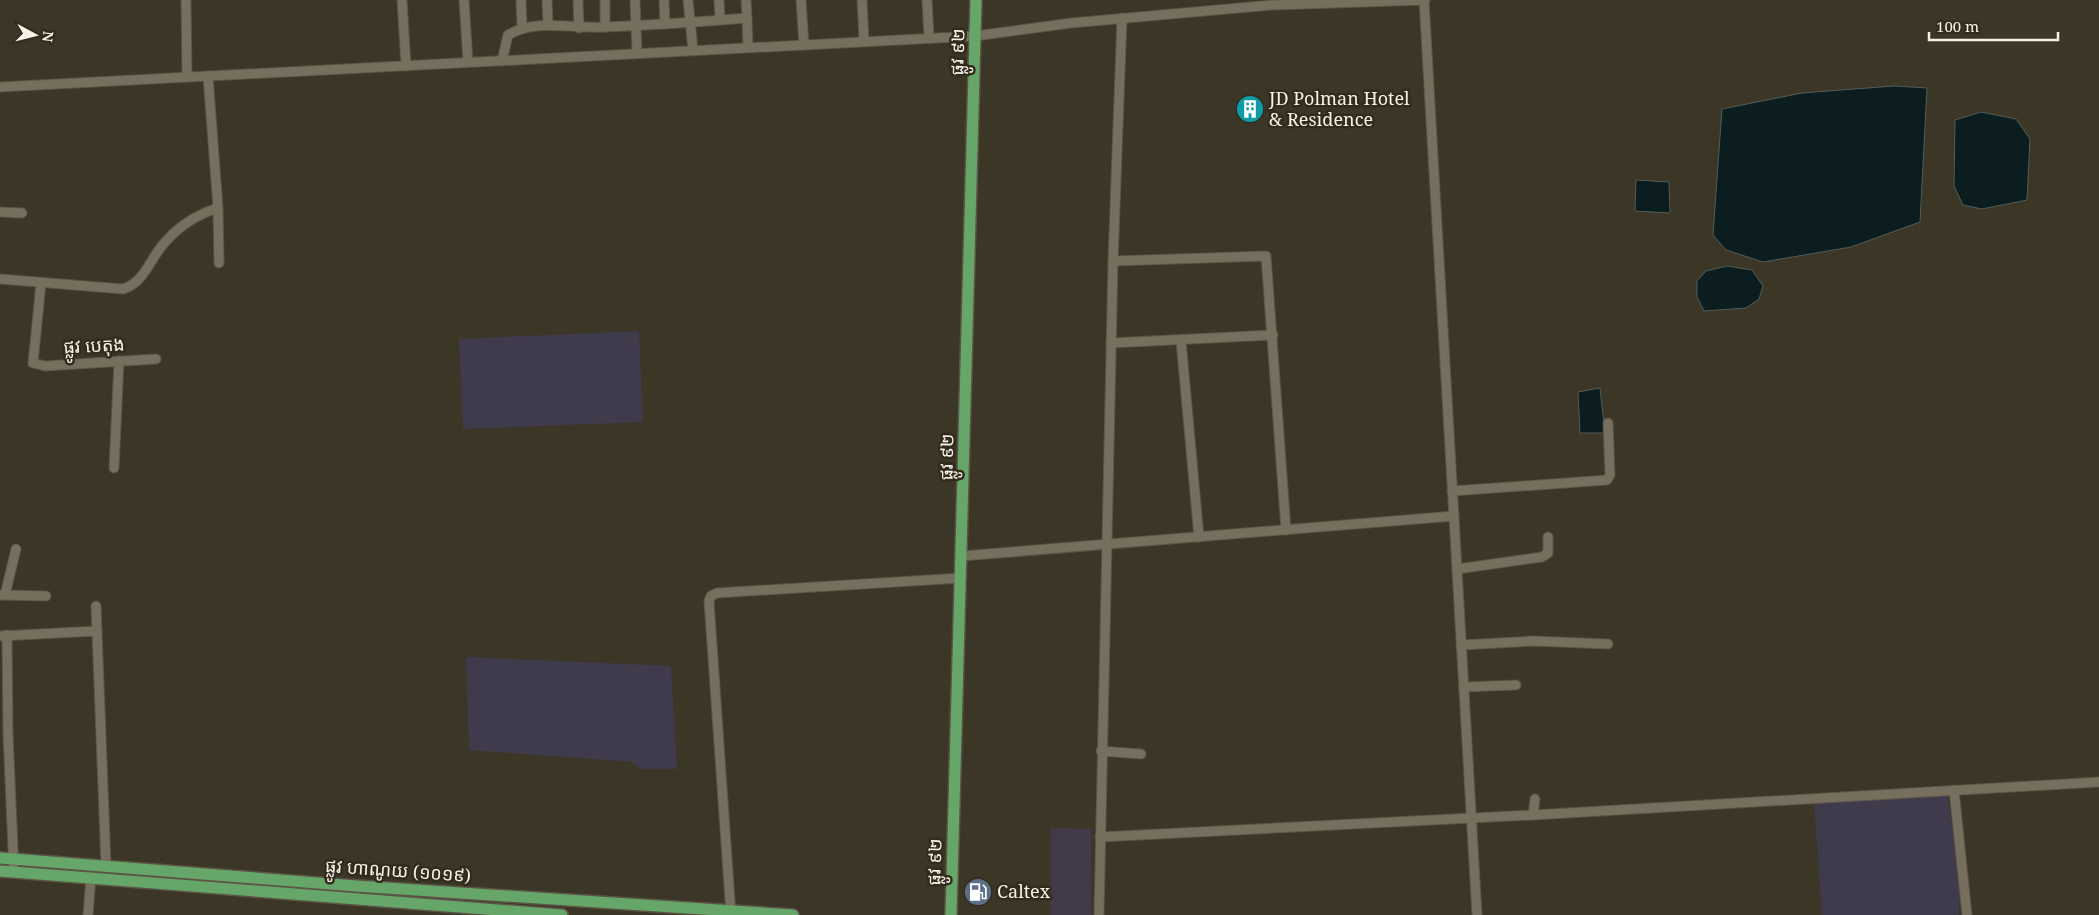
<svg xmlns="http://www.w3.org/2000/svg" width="2099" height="915" font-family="'Noto Serif','Noto Sans Khmer',serif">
  <rect width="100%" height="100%" fill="#3c3626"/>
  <polygon fill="#433a49" points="1051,828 1091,829 1091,915 1050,915"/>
  <g fill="#3f3b4c">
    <polygon points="639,331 643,422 463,429 459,339"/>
    <polygon points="466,657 671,666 677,769 640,769 632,762 469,750"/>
    <polygon points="1947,794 1960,876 1959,915 1822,915 1814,803"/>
  </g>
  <g fill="#0b1d1f" stroke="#525d5b">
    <polygon points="1894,86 1927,88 1920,222 1851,247 1763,262 1726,250 1713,235 1722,109 1802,93"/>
    <polygon points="1981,112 2016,119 2030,139 2027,200 1982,209 1963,205 1954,186 1955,120"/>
    <polygon points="1636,180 1669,182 1670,213 1635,211"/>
    <polygon points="1727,266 1752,270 1763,286 1759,299 1746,308 1704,311 1697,297 1697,281 1706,271"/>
    <polygon points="1600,388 1605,433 1580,433 1578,392"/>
  </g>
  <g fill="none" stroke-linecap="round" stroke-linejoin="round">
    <defs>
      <g id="minor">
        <polyline points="186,0 187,77"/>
        <polyline points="402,0 406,66"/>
        <polyline points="464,0 468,62"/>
        <polyline points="521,0 522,27"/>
        <polyline points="547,0 548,25"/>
        <polyline points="578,0 579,28"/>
        <polyline points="605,0 605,27"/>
        <polyline points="635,0 637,53"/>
        <polyline points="664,0 665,24"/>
        <polyline points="688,0 693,50"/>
        <polyline points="719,0 720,20"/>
        <polyline points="801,0 804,45"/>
        <polyline points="862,0 864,41"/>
        <polyline points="927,0 929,38"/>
        <polyline points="1424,0 1477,915"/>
        <polyline points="747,18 748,47"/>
        <path d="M502,61L508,35C537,18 572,29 605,27C652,25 700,22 747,18L746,0"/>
        <polyline points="208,76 218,208 219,263"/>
        <polyline points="0,87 975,36 1071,23 1273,5 1425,0"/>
        <polyline points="0,212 22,213"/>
        <polyline points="1113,261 1266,256 1286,530"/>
        <path d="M0,279L123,289C143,283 149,262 161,247C176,228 195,215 218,208"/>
        <polyline points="41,283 33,363 45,366 156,359"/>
        <polyline points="1181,341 1199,537"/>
        <polyline points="1111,343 1273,335"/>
        <polyline points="114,468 119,361"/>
        <polyline points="1452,491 1607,480 1610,475 1608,423"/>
        <polyline points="962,556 1454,516"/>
        <polyline points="1457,569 1542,557 1548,553 1548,537"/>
        <polyline points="0,595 46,596"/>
        <polyline points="5,595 16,549"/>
        <polyline points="96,606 106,865"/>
        <polyline points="7,635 8,734 14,872"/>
        <polyline points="0,636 97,631"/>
        <polyline points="1461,645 1533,641 1608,644"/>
        <polyline points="1464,687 1516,685"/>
        <polyline points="1101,751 1141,754"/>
        <polyline points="1954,790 1967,915"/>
        <polyline points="1533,815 1535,799"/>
        <polyline points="1100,837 1533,815 2099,782"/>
        <polyline points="88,915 91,877"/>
        <polyline points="731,915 709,601 711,596 717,593 961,578"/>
        <polyline points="1099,915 1113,261 1122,18"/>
      </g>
      <g id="major">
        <polyline points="0,858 356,886 793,915"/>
        <polyline points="0,871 562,915"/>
        <polyline points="951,915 976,0"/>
      </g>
    </defs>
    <use href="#minor" stroke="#5a5447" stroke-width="11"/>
    <use href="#major" stroke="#5a5447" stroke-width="14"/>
    <use href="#minor" stroke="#766f5e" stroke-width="9"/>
    <use href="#major" stroke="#66a668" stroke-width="11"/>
  </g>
  <defs>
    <symbol id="building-disc" viewBox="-11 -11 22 22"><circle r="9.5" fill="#0f9aa8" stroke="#322c1d"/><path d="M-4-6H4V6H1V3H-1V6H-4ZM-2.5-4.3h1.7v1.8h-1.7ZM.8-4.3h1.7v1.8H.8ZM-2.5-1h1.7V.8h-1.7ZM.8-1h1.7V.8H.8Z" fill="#fff"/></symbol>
    <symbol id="fuel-disc" viewBox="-11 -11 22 22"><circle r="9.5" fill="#5c6f8a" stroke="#322c1d"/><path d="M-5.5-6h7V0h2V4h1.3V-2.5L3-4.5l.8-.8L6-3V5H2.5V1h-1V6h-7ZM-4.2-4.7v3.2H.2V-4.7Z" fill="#fff"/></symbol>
  </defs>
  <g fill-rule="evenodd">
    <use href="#building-disc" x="1234" y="93" width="32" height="32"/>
    <use href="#fuel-disc" x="962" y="876" width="32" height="32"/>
  </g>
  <g text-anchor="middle" stroke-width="5" stroke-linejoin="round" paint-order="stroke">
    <g font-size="18" fill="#f6f2e8" stroke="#322c1d">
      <text transform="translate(958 52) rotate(-88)" y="6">ផ្លូវ ៩២</text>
      <text transform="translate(94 346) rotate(-3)" y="6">ផ្លូវ បេតុង</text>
      <text transform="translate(947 457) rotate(-89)" y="6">ផ្លូវ ៩២</text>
      <text transform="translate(935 862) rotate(-88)" y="6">ផ្លូវ ៩២</text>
      <text transform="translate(398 871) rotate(4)" y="6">ផ្លូវ ហាណូយ (១០១៩)</text>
    </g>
    <g font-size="18" fill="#f6f2e8" stroke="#322c1d" text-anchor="start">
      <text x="1269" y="105">JD Polman Hotel<tspan x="1269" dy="21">&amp; Residence</tspan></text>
      <text x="997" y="898">Caltex</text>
    </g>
  </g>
  <g transform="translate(35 35) rotate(97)" stroke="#322c1d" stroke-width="4" paint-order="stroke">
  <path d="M0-4L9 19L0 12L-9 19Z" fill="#f6f2e8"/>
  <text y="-8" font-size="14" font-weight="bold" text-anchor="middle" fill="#f6f2e8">N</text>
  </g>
  <path d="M1929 32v8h129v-8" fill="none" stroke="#f6f2e8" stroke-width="2.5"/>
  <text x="1936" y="32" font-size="15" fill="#f6f2e8" stroke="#322c1d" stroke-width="4" paint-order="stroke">100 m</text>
</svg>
